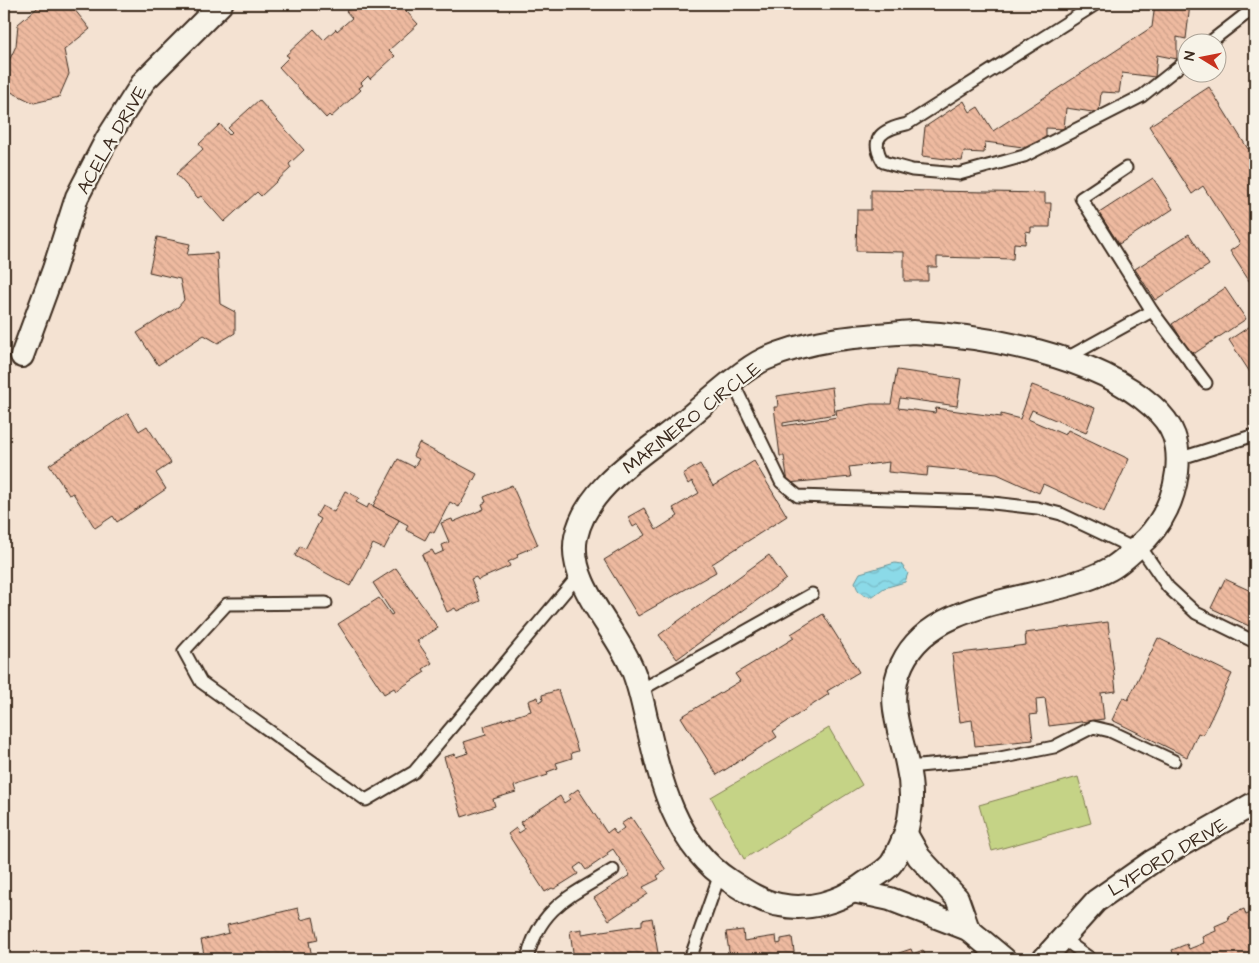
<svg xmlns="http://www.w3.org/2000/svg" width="1259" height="963" font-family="'Architects Daughter',sans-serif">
  <defs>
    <pattern id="water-waves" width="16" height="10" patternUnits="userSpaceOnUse" patternTransform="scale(1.25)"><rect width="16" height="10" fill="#8bdae8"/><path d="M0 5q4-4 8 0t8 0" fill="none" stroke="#79bbc7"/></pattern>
    <pattern id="building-back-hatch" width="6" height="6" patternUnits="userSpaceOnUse" patternTransform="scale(1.25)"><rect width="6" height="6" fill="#eebaa0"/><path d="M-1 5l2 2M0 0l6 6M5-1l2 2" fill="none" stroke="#cda089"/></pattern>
  </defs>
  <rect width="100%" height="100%" fill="#f4e2d2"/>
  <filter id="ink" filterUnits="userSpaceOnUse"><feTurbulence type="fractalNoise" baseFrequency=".02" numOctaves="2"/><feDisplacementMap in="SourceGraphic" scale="10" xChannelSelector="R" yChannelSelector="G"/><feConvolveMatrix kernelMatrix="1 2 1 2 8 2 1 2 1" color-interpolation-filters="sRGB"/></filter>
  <g filter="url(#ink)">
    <g fill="#c5d386" stroke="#807e52">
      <polygon points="829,728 862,785 744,859 711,797"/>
      <polygon points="1078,777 1091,823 992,851 979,805"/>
    </g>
    <path fill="url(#water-waves)" stroke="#6b9497" d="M895,563L901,564L908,573L905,582L884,588L873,596C863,597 857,592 855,582L860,573Z"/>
    <g fill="url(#building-back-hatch)" stroke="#3b2a1e">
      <polygon points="42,4 70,4 90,29 64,50 69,74 59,97 34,103 11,92 5,69 16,46 18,24"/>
      <polygon points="354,4 404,4 408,8 406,11 418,24 389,50 395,56 370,79 368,76 361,83 363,85 359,88 361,90 331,117 329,115 326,118 279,67 289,57 286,55 314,29 324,40 336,29 337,31 352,18 346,11"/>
      <polygon points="1155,4 1190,4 1186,39 1177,37 1177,59 1157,55 1155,77 1122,73 1119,93 1101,92 1099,113 1066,108 1064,129 1046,128 1046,150 985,142 984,153 964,152 962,161 922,156 925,127 964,101 970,112 978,107 993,131 1152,27"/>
      <polygon points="1209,87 1248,149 1255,145 1255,290 1230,251 1240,244 1203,186 1192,194 1149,126"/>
      <polygon points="259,100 304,150 289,164 291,168 261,196 257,192 224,222 201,196 198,198 176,174 203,149 199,144 220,124 229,135 232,132 228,128"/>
      <polygon points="1153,178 1173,209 1119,244 1099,213"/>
      <polygon points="871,190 1045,193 1045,203 1051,203 1050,227 1031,227 1031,232 1026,231 1025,244 1014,243 1013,259 937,257 937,267 928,267 928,281 904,281 904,252 856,251 857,210 871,210"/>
      <polygon points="1189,234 1209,265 1155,300 1135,269"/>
      <polygon points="157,237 190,244 187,255 217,253 220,304 235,312 235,333 218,343 204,335 158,365 137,333 178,307 184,300 180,279 149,272"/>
      <polygon points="1225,288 1246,319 1195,353 1190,352 1172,324"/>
      <polygon points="1255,323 1255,380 1229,340"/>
      <polygon points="897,370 961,379 957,406 900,398 898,408 935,413 936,408 1001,417 1001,414 1020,419 1032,385 1095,408 1086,433 1032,410 1028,419 1065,435 1068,430 1129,459 1104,512 1043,484 1039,493 997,474 928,467 927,476 888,472 889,462 849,467 851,477 788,483 784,456 780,456 774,407 778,407 777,396 832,387 835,414 783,423 783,426 837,417 836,410 871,404 891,404"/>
      <polygon points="128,413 139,431 147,426 171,463 156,473 166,489 117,522 113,516 95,528 73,493 69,495 49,465"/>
      <polygon points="419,443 477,474 459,507 450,502 434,533 430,531 425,540 406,530 408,525 373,506 398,459 414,467 419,459 413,456"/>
      <polygon points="754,461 787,516 712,564 716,572 638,616 604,560 645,535 638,524 633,527 628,517 644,508 656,530 678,516 673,508 699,493 692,481 688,484 683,474 700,464 713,486"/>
      <polygon points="512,485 538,545 517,554 518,557 508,562 510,566 478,580 476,577 471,579 480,601 457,611 455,608 447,612 422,555 432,550 435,555 444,551 442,545 449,542 441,523 452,519 453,522 484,509 482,504 486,502 484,497"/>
      <polygon points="345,491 359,498 356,502 367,508 369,504 399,520 384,549 373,544 350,586 295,556 300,546 305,549 321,519 316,516 322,506 334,512"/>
      <polygon points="769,555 786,579 677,659 659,635"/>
      <polygon points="396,568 438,628 417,641 432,663 423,669 425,672 396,691 394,688 384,694 338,624 379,598 391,615 393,614 373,583"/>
      <polygon points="1225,579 1255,593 1255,613 1249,626 1211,608"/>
      <polygon points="823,614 859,672 827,691 829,694 773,731 777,737 717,775 681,717 740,681 735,674 794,638 791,634"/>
      <polygon points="1108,622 1116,691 1101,693 1104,719 1049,726 1045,698 1036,699 1037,714 1030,715 1033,740 975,746 972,720 960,722 952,654 1026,645 1025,633"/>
      <polygon points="1158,638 1232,674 1203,735 1198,733 1187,757 1112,720 1123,697 1128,700"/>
      <polygon points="558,690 578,751 571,753 572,758 556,763 558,768 547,772 548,775 514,786 516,792 493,799 495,806 462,817 444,757 455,754 456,757 468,753 464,742 486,735 484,726 531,711 528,701 538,697 539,702 543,700 542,695"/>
      <polygon points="578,789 607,833 612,829 616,834 624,828 621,824 631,817 666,870 657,876 659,879 643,887 648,894 609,920 594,898 630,875 613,849 607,853 608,855 586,870 581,863 574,868 578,874 554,889 552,888 545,892 508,834 516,828 519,833 525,829 520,822 560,796 564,803 570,799 568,796"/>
      <polygon points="298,908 301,920 313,917 318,940 309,942 312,957 205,959 201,940 229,933 227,925"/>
      <polygon points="1244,909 1246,915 1255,911 1255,959 1175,959 1172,950 1187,944 1189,949 1204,943 1202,937 1216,931 1215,926 1229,920 1228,916"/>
      <polygon points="652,918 659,959 574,959 570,931 582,929 582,934 642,925 642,920"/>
      <polygon points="743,930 744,941 776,936 777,944 781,943 781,939 792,937 795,959 711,959 711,956 722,954 722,959 730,958 726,932"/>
      <polygon points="911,949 913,954 923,950 927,959 891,959 890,956"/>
    </g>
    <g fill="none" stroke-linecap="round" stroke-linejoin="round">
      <defs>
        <g id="service">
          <path d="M1096,4L907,124C884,129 868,137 883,162L912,170L959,174L1024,156L1142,96L1186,61"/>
          <polyline points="1210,42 1255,7"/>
          <polyline points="1152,311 1206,383"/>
          <polyline points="1065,359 1152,311 1081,198 1126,168"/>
          <polyline points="733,383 781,482 798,496 984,502 1037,508 1061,514 1135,549"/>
          <polyline points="1178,459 1255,435"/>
          <polyline points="1139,545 1168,587 1196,613 1255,642"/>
          <polyline points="326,603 227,604 184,651 201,682 366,800 414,772 579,575"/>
          <polyline points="639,691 812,594"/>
          <polyline points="908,767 995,759 1054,747 1093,727 1110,731 1174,761"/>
          <polyline points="1062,938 1091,959"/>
          <path d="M527,959C540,906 571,896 613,870"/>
          <polyline points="690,959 720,874"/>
        </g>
        <g id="minor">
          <path d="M913,332C987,336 1095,355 1152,406C1174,425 1180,444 1177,472C1174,498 1164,520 1146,539C1135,549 1123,562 1110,569C1048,603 934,594 902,664C885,700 900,729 907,764C914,792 912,822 900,847C897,853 895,859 891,864C884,873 870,879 861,886C838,902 808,911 780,905C762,902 745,891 730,881C674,845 660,779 646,718C642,700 638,680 630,664C613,626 567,581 576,537C587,485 646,453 683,422C705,404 741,370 765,359C812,338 863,336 913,332Z"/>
          <polyline points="22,356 54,269 77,197 107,139 144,81 221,4"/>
          <polyline points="906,834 919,857 957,898 968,929"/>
          <polyline points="853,891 890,899 968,929 1004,959"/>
          <polyline points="1044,959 1096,901 1153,861 1255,803"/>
        </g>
      </defs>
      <use href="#service" stroke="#3b2a1e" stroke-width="15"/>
      <use href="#minor" stroke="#3b2a1e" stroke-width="26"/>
      <use href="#service" stroke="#f7f3e8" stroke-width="11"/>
      <use href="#minor" stroke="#f7f3e8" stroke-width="22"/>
    </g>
  </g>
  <g text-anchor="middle" stroke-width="4.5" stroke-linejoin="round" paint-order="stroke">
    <g font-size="19" fill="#3b2a1e" stroke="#f7f3e8">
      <text transform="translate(111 139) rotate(-60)" y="7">ACELA DRIVE</text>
      <text transform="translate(691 417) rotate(-38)" y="7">MARINERO CIRCLE</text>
      <text transform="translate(1167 856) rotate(-31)" y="7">LYFORD DRIVE</text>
    </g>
  </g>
  <rect width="1259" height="963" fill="none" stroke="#f7f3e8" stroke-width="20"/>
  <rect x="10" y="10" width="1239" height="943" fill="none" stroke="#3b2a1e" stroke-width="2" filter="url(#ink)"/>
  <g transform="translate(1202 58) rotate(280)"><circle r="24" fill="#f7f3e8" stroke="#aca397"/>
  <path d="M0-4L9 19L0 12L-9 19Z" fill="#c8321e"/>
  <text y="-8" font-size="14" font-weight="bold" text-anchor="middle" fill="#3b2a1e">N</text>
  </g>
</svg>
